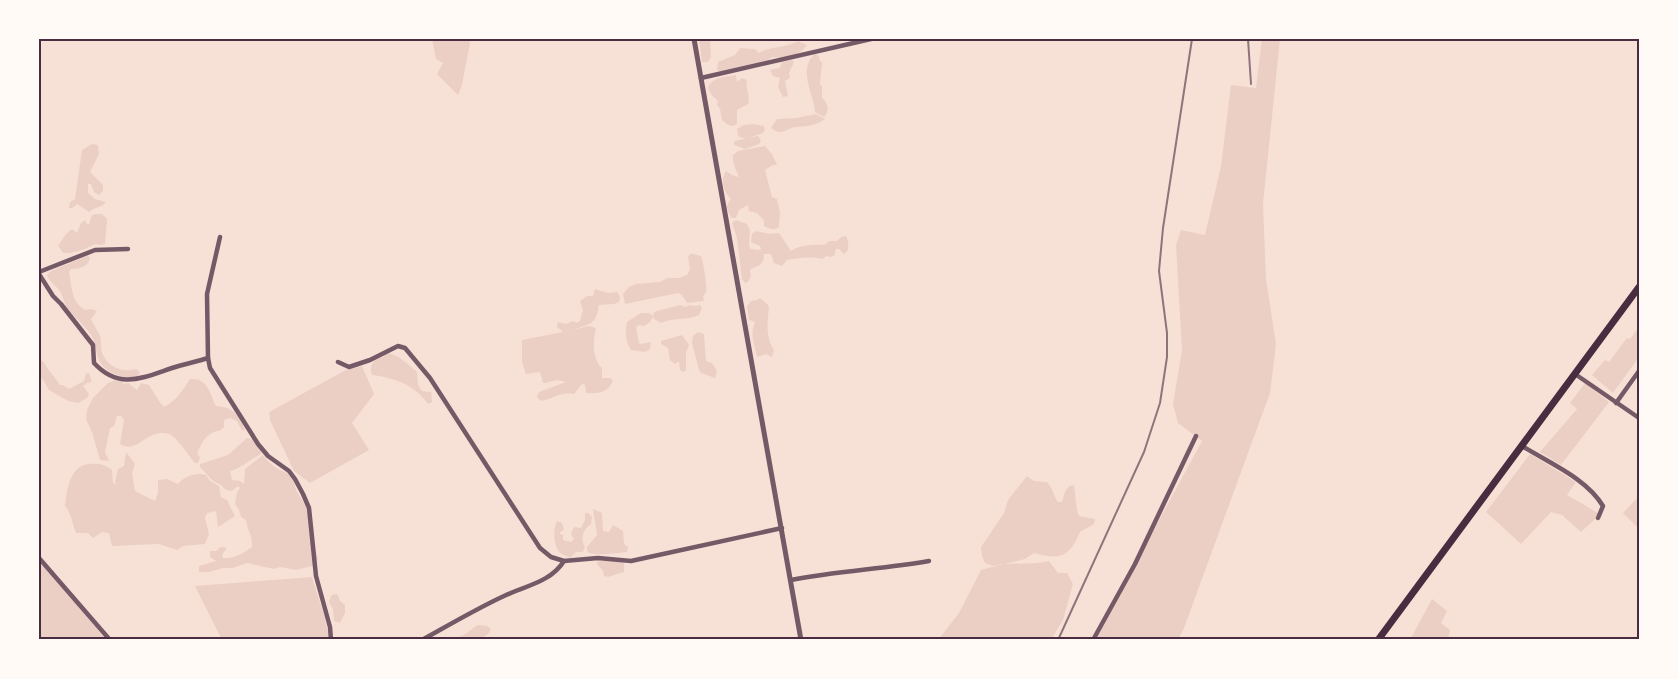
<svg xmlns="http://www.w3.org/2000/svg" width="1678" height="679" font-family="'Noto Serif',serif">
  <rect width="100%" height="100%" fill="#f7e1d7"/>
  <g fill="#ebcfc5">
    <polygon points="432,39 469,39 470,43 462,85 458,95 437,74 443,63 436,59"/>
    <polygon points="699,39 710,39 711,57 708,62 702,62"/>
    <polygon points="1262,39 1280,39 1263,204 1266,279 1276,344 1270,393 1184,628 1178,640 1094,640 1202,441 1178,423 1173,404 1182,350 1176,245 1181,230 1205,235 1221,166 1231,85 1256,88"/>
    <path d="M798,41L807,45C798,57 786,59 772,57L764,64L723,73L717,70L718,62L735,55L740,48L755,49L759,53C771,46 786,48 798,41Z"/>
    <path d="M815,54L819,56V59L822,63L820,84L822,86V98C828,103 830,111 824,117L815,112C814,94 797,69 815,54Z"/>
    <polygon points="792,60 794,62 789,73 790,78 785,81 788,96 783,97 778,87 780,78 773,76 770,70 780,68 782,62"/>
    <path d="M736,75L737,82L742,78L747,80C745,88 751,97 748,104L737,110V123L734,126L728,125L722,120L720,109L717,105L718,101C695,82 719,77 736,75Z"/>
    <path d="M816,114L825,119C817,126 805,126 795,127C790,128 785,132 780,132C776,132 774,130 771,128L777,119L796,118Z"/>
    <polygon points="753,124 764,126 765,130 763,133 748,138 758,136 761,141 759,144 745,149 734,145 734,141 745,139 738,136 737,129 744,125"/>
    <path d="M92,144L98,145L99,154L90,172L103,185V191L99,195L94,192L91,184H88V193L95,199L106,202C101,208 94,207 89,212L77,204L72,208H69L70,202L75,199L82,150Z"/>
    <path d="M765,146L772,154L777,165H773L765,170L772,197L777,199L780,212L779,227C774,231 770,229 764,226V220L757,213L749,211L748,205L739,210L736,218H731C729,210 723,208 731,199C723,191 720,180 726,171L732,175L739,177C736,170 732,163 733,155L738,151Z"/>
    <path d="M96,214H102L107,219L105,244L101,245L95,244C86,249 74,254 63,253L58,246L66,234L72,229L77,233L81,223L85,220L87,224H89L92,215Z"/>
    <path d="M736,220L747,224L750,230L749,246L751,249L758,250L761,249L760,246L751,242L752,234L756,231L770,234L779,233L791,251C798,245 815,244 824,245L830,241H837L841,237L846,236C849,241 850,251 844,254L839,249H836L834,256L830,257L827,256L822,259C809,256 800,258 787,260L782,266L774,263L771,254H764C764,265 759,265 751,269L750,272L751,276L748,282L745,283L742,279L737,238L732,223Z"/>
    <path d="M694,254L701,256C703,261 708,288 706,292C706,293 704,295 703,296L704,301L687,303L682,295L678,293L625,304L623,294L629,287L636,284L660,282L667,278H679L687,275L690,269L688,257L690,254Z"/>
    <path d="M87,256L90,257C88,268 81,268 71,269L69,272C72,287 71,302 85,310L91,309L97,311L91,319C93,325 98,330 100,336C102,342 100,349 103,355C109,368 124,373 136,369L140,372L137,377C125,379 112,375 103,366C95,358 97,344 91,335C84,324 73,317 66,306C64,302 63,297 61,293C57,285 49,283 47,275L51,271Z"/>
    <path d="M595,289L608,293L617,292L620,297L619,302L614,304L599,305C596,325 590,324 572,330L589,326L596,328C593,341 592,359 602,368V378H611L613,381C608,393 597,394 586,393L585,385L582,384L574,394C561,391 554,399 541,401L537,397L539,392L566,382L557,380L545,383H543L540,372L526,374L522,362V340L563,332L557,327L558,322L566,324L573,321L577,323L580,321L583,310L580,301L587,296H593Z"/>
    <path d="M760,298L768,305L769,308C767,322 766,339 774,350L772,357H771L766,354L757,357C755,345 749,334 755,323L753,321L749,320L747,306L751,301L757,300Z"/>
    <path d="M681,305L685,307L690,305L694,306L700,305L702,308L699,315C687,321 673,317 661,323L654,319L653,317L650,322L644,326L639,325L636,327L639,343L641,344L651,342L650,349L645,352L631,350C625,340 625,333 627,322L641,313H649L653,316L654,312L657,311Z"/>
    <polygon points="1639,327 1639,357 1613,393 1592,375 1605,360 1609,362 1627,338 1630,339"/>
    <polygon points="698,332 704,334 706,361 712,363 717,371 715,378 701,373 699,370 692,343 693,336"/>
    <polygon points="682,335 689,345 686,353 686,370 683,372 680,370 679,361 675,364 670,360 668,348 661,344 661,341"/>
    <path d="M386,353C398,354 408,364 417,372L418,385L422,391L431,392L432,402L428,404C415,385 395,378 372,375C369,365 373,359 383,357Z"/>
    <path d="M39,360L43,361C48,370 55,377 60,385H63L69,389L84,381L86,373H89L92,382L87,383L83,386L89,394L87,398L78,403L68,401L49,390L44,381L39,376Z"/>
    <polygon points="362,366 374,394 352,423 369,450 310,483 294,471 270,420 269,412 346,370"/>
    <path d="M121,378L123,384L128,383L137,390L141,383L149,385L159,401L164,407C176,401 183,390 190,379C208,378 209,392 216,406C233,407 240,415 245,431L241,429L237,421L230,418L224,420V427C216,434 224,428 214,432C204,436 202,444 197,453L200,458L198,463H195C189,456 177,437 169,434C146,428 138,455 120,444L124,420L121,416H117L114,426L110,428L105,452L109,461L100,460L92,432L86,419L87,410L93,398L108,383Z"/>
    <polygon points="1585,383 1609,402 1561,465 1540,452 1577,409 1570,403"/>
    <path d="M247,438L255,440L261,448V454C249,460 242,468 230,471L232,480L240,481L244,484L245,469L263,455C270,465 280,471 292,475L296,490L311,515L309,527L318,559L312,566L296,570L280,567L274,569L247,563L233,568H223L209,572H199V566L216,561L210,557V551H216L221,547L227,548L222,555L223,558C234,559 244,553 252,547C253,535 247,531 246,520L241,517L239,510L235,504L237,492L240,488L238,486L232,491L226,490L221,485L213,481L200,467V464L228,455Z"/>
    <path d="M126,452L135,464L132,473L135,491L155,501L158,493V480L167,479L178,484C185,476 196,472 206,475L210,481L219,486L221,497L227,500L235,516L218,527L216,511L207,513L205,518L209,534L205,544L183,546L177,550L159,544L112,546L109,533L102,532L93,538L88,533H76C72,523 72,514 65,506C67,490 70,465 89,464C99,463 104,464 112,470L113,483L116,484L115,481L118,469L124,466Z"/>
    <polygon points="1530,454 1576,482 1567,495 1598,513 1596,518 1581,532 1562,515 1551,512 1521,544 1486,512"/>
    <path d="M1027,476L1034,481L1047,482C1053,488 1053,495 1058,502H1062L1065,492L1069,486L1074,485C1076,495 1075,507 1079,516L1095,519L1094,524L1080,532C1069,558 1059,560 1034,553L1025,559L1004,564L1037,563L1049,561L1058,573H1067L1073,584L1063,620L1051,640H938L959,613L981,570L1003,564L993,566L985,563L982,556L981,547L1004,513L1008,500Z"/>
    <polygon points="1639,496 1639,529 1623,513"/>
    <path d="M593,509L602,513L603,531L609,532L613,525L623,531L624,544L628,547L627,552C613,553 603,556 589,553L587,550V547L597,535Z"/>
    <path d="M585,513H588L592,517L591,524C583,529 580,539 585,547L583,552H576L570,558C567,556 563,555 560,553C553,545 553,529 557,521L562,523L564,530L560,532V534L563,535V540L571,542L574,539L571,534L574,527L581,528L585,520Z"/>
    <polygon points="39,559 106,640 39,640"/>
    <polygon points="610,559 624,563 624,572 608,577 604,576 603,571 597,564 597,562"/>
    <polygon points="312,577 323,612 330,640 222,640 195,586"/>
    <polygon points="335,594 338,595 340,601 345,605 345,613 340,623 334,621 333,609 329,602 331,596"/>
    <polygon points="1432,599 1447,611 1441,623 1450,630 1448,640 1410,640"/>
    <path d="M478,625L487,626L490,628V632L480,640H448C453,636 456,638 462,636C467,634 472,628 478,625Z"/>
  </g>
  <g fill="none" stroke-linecap="round" stroke-linejoin="round">
    <g stroke="#755966" stroke-width="4.5">
      <polyline points="701,78 871,39"/>
      <polyline points="39,272 95,250 128,249"/>
      <path d="M39,274L53,296L61,304L93,345L94,363C119,390 142,378 172,368C184,364 196,362 208,358L210,368L258,444L268,456L289,471L295,479L303,494L309,508L316,576L330,627L331,640"/>
      <polyline points="208,358 207,294 220,237"/>
      <polyline points="338,362 349,367 370,360 398,346 405,348 430,378 540,548 551,557 564,561 598,558 631,561 782,528"/>
      <polyline points="1575,374 1639,418"/>
      <polyline points="1616,403 1639,371"/>
      <path d="M1522,446C1549,463 1586,478 1603,506L1598,518"/>
      <polyline points="39,558 110,640"/>
      <path d="M791,580C837,571 883,569 929,561"/>
      <path d="M422,640C449,625 476,609 504,596C525,586 551,582 564,561"/>
      <polyline points="1093,640 1135,564 1196,436"/>
    </g>
    <polyline stroke="#755966" stroke-width="5" points="694,39 801,640"/>
    <polyline stroke="#4a2c40" stroke-width="7" points="1378,640 1639,287"/>
    <g stroke="#8f747c" stroke-width="2">
      <polyline points="1248,39 1251,84"/>
      <polyline points="1058,640 1144,452 1160,403 1167,357 1167,333 1159,271 1163,228 1192,39"/>
    </g>
  </g>
  <rect width="1678" height="679" fill="none" stroke="#fffaf5" stroke-width="81"/>
  <rect x="40" y="40" width="1598" height="598" fill="none" stroke="#4a2c40" stroke-width="2"/>
</svg>
